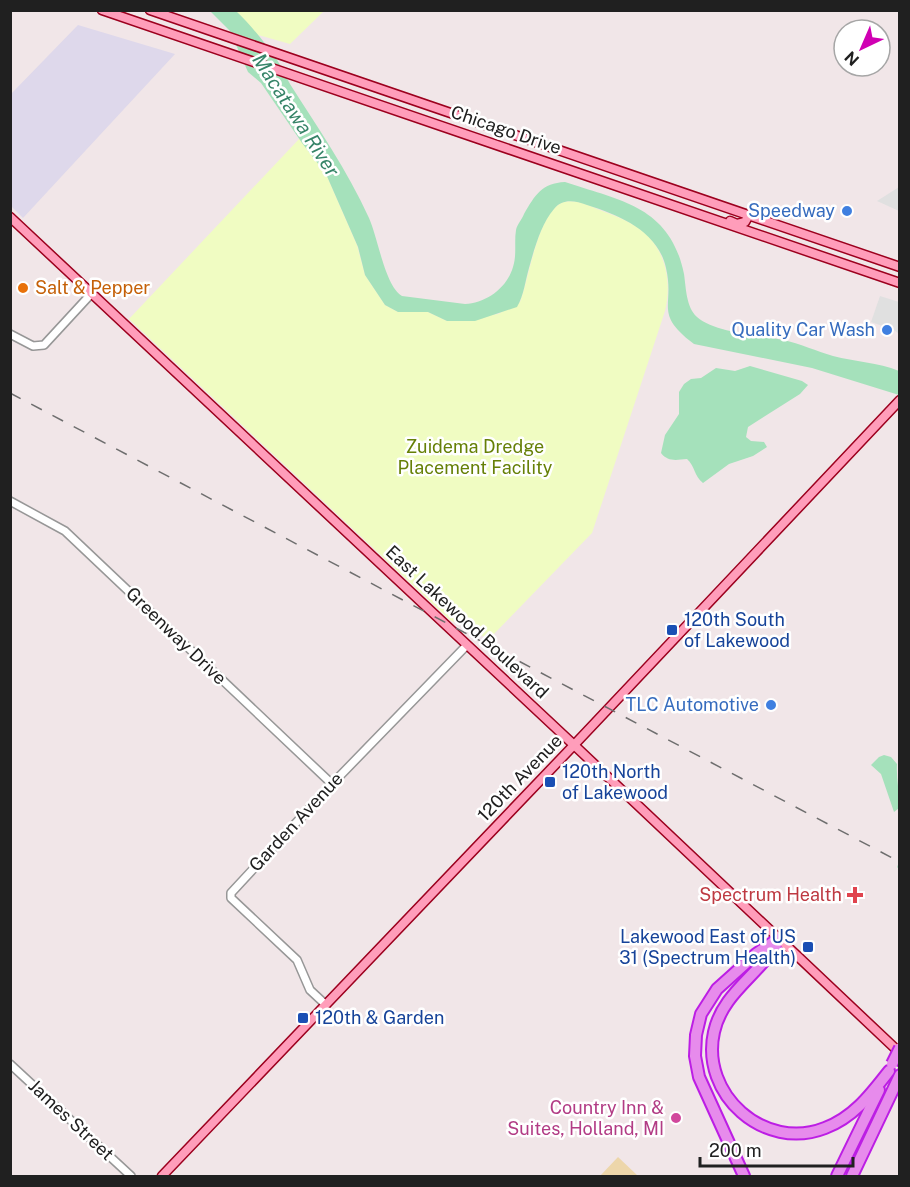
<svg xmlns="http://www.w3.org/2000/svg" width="910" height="1187" font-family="'Public Sans',sans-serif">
  <rect width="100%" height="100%" fill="#f1e6e8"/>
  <polygon fill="#ded8eb" points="78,25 175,54 23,218 11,206 11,94"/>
  <polygon fill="#edd6aa" points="618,1157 638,1176 600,1176"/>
  <g fill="#f0fcc2">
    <polygon points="221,11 324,11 290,44 241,30"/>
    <path d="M300,138L326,174L357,245L365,275L385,305L398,312H428L447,321L498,314L520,302C529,277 537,221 558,205C569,197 586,204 597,209C610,214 623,218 635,226C664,243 673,279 665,311L592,533L489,639L450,620L129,319Z"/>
  </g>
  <g fill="#e0e0e0">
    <polygon points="899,187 899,211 877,201"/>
    <polygon points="880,296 899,302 899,334 894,330 871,322"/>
  </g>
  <g fill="#a5e1bb">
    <path d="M210,11H236C251,25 265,43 277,60C282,67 285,76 290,84C318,128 347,170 369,218C378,238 385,286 402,296L465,304C486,303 507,288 513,267C517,255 514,242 516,230C517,225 522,219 524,214C535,195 542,183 565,182C621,201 670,206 684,274C686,287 686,307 697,317C715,333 760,335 784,340C801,344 816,351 833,356C855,362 878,362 899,371V395L812,368L694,344C653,313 675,307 666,268C658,231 619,215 587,205C575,201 563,198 554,209C541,224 534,250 529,268C525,282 524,295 517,307L475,321H447L428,312H398L385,305L365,275L358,247L326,174L302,143L261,83L248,72L230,31Z"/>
    <path d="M750,366L802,381L808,385L800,394L748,427L746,437L751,441L764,442L767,447L753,456L729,464L703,483C694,476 695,466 687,459C676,460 668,462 661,453L665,435L679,414V392L684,384L691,379L701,378L716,368L735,371Z"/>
    <path d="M884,755L891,757L897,764C896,780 900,792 899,808L894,812L881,774L871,765L879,757Z"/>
  </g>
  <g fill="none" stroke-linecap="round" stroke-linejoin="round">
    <polyline stroke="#a5e1bb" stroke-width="1.5" points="899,864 898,867 900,868"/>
    <defs>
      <g id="minor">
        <polyline points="10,334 33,346 44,345 92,293"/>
        <polyline points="10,501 65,531 332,784"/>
        <polyline points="325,1004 310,990 297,960 231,898 231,893 332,784 467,645"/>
        <polyline points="10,1064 131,1176"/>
      </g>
      <g id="major">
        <polyline points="102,10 900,283"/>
        <polyline points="150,10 900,267"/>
        <polyline points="10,217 574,745 900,1053"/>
        <polyline points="730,221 737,224 745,222 749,215"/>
        <polyline points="162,1176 574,745 900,400"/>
      </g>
      <g id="highway">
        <path d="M779,939C762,974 723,991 714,1032C700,1094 764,1152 825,1128C854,1117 871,1094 889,1071"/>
        <polyline points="744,1176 699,1077 695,1056 696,1035 701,1014 717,989 756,954 778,939"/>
        <polyline points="837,1176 879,1090"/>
        <polyline points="852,1176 900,1075"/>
      </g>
    </defs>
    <use href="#minor" stroke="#979797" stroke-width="10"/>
    <use href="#major" stroke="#9c001e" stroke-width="11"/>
    <use href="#highway" stroke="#bc1ee4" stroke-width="14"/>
    <use href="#minor" stroke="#fff" stroke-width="7"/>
    <use href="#major" stroke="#ff9dba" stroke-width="8"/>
    <use href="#highway" stroke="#e78bec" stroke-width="10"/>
    <polyline stroke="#6e6e6e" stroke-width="1.5" stroke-dasharray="12 12" stroke-linecap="butt" points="10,393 900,862"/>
    <defs>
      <polyline id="highway-bridge" points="892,1064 900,1048"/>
    </defs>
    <use href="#highway-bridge" stroke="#bc1ee4" stroke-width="14" stroke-linecap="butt"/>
    <use href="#highway-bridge" stroke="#e78bec" stroke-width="10"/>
  </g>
  <g fill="#3f7fe0" stroke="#fff" stroke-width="2">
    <circle cx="847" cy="211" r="6"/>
    <circle cx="887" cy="330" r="6"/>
    <circle cx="771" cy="705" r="6"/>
  </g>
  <circle fill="#e8710a" stroke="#fff" stroke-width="2" cx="23" cy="288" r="6"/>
  <g fill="#1a4fb4" stroke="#fff" stroke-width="2">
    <rect x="666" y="624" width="12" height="12" rx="3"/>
    <rect x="544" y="776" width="12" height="12" rx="3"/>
    <rect x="802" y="941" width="12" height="12" rx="3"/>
    <rect x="297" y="1012" width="12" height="12" rx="3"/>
  </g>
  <path fill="#e0444e" stroke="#fff" stroke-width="2" d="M852 886h6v6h6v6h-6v6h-6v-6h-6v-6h6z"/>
  <circle fill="#d1479c" stroke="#fff" stroke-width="2" cx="676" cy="1118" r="6"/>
  <g text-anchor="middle" stroke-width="5" stroke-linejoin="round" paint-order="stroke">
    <g font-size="18" fill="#202020" stroke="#fff">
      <text transform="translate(506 130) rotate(19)" y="6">Chicago Drive</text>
      <text transform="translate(467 622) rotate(43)" y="6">East Lakewood Boulevard</text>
      <text transform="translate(176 636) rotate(44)" y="6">Greenway Drive</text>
      <text transform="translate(520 778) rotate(-46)" y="6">120th Avenue</text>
      <text transform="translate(296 822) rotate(-47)" y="6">Garden Avenue</text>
      <text transform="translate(71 1120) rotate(43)" y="6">James Street</text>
    </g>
    <g font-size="18" fill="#366cbe" stroke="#fff" text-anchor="end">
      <text x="835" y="217">Speedway</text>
      <text x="875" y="336">Quality Car Wash</text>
      <text x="759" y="711">TLC Automotive</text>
    </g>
    <g font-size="18" fill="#c56008" stroke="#fff" text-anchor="start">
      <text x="35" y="294">Salt &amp; Pepper</text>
    </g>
    <g font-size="18" fill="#668007" stroke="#fff">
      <text x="475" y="453">Zuidema Dredge<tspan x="475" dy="21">Placement Facility</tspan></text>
    </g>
    <g font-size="18" fill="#164399" stroke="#fff" text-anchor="start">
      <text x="684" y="626">120th South<tspan x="684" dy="21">of Lakewood</tspan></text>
      <text x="562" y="778">120th North<tspan x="562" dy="21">of Lakewood</tspan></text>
      <text x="796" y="943" text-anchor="end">Lakewood East of US<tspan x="796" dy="21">31 (Spectrum Health)</tspan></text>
      <text x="315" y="1024">120th &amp; Garden</text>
    </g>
    <g font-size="18" fill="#be3a42" stroke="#fff" text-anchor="end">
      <text x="842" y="901">Spectrum Health</text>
    </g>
    <g font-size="18" fill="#b23c85" stroke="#fff" text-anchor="end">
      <text x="664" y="1114">Country Inn &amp;<tspan x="664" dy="21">Suites, Holland, MI</tspan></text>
    </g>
    <g font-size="20" font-style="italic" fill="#368468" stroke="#fff">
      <text transform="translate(296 115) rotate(57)" y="7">Macatawa River</text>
    </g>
  </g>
  <rect width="910" height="1187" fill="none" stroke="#202020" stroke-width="24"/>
  <g transform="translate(862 48) rotate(224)"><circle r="28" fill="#ffffff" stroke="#a6a6a6" stroke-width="1.5"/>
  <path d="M0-4.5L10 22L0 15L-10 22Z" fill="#d000b3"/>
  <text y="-9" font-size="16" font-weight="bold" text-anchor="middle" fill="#202020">N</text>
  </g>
  <path d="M700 1157v9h153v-9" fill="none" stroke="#202020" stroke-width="3"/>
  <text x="709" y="1157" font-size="18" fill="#202020" stroke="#ffffff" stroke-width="4.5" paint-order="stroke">200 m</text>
</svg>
